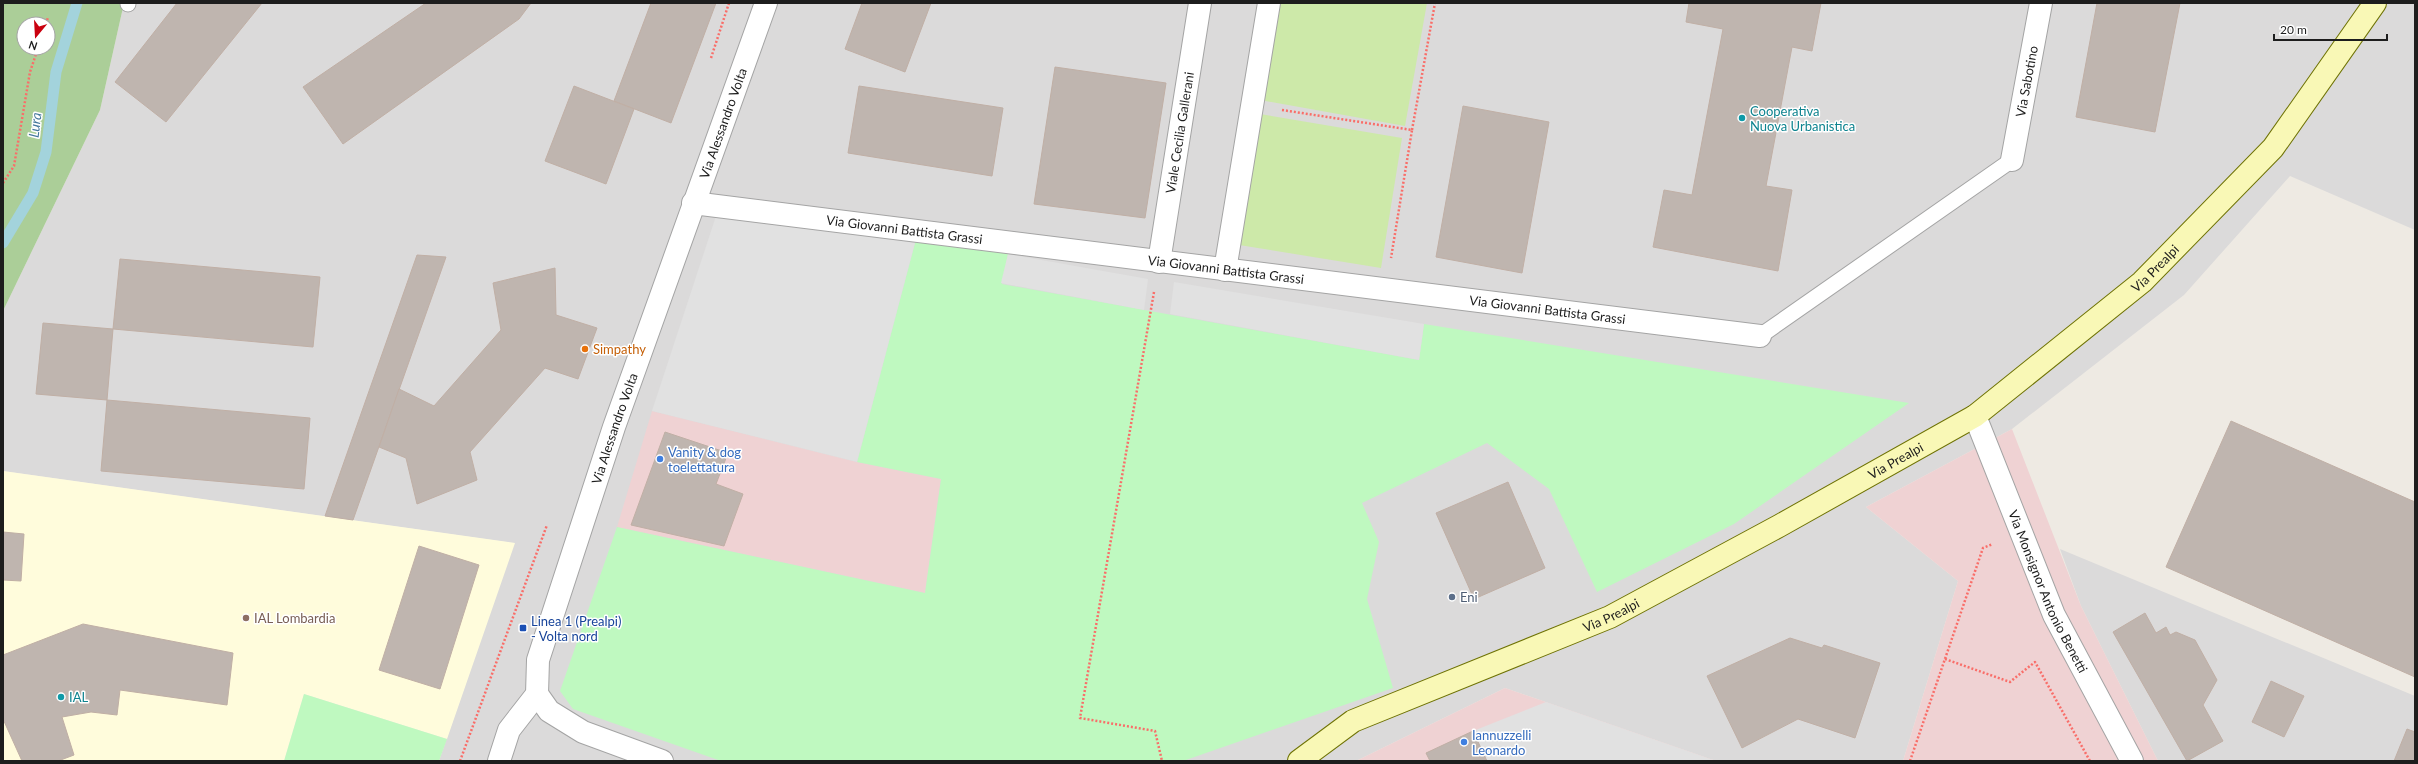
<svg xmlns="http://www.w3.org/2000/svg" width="2418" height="764" font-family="Lato,sans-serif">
  <rect width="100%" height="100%" fill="#eeeae3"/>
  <g fill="#dbdada">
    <polygon points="124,3 2415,3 2415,230 2290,176 2184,295 2012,429 1866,507 1958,581 1903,761 1716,761 1505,688 1356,761 439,761 514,543 3,471 3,311 100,110"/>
    <polygon points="2060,549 2415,696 2415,761 2158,761 2081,606"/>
  </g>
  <g fill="#efd2d3">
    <polygon points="652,411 857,462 941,479 925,593 617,527"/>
    <polygon points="2012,429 2081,606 2158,761 1903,761 1958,581 1866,507"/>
    <polygon points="1505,688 1546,702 1716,761 1356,761"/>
  </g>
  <polygon fill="#fffcdc" points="3,471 515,543 447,739 304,694 284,761 3,761"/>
  <g fill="#cde9a9">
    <polygon points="1278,3 1427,3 1405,126 1260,100"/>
    <polygon points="1260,114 1402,138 1381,268 1239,245"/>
  </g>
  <path fill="#abce98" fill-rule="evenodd" d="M3,3H124L100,110L3,311ZM24,24H48V48H24Z"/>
  <g fill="#bff9c0">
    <polygon points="916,239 1008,254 1002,284 1419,360 1424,324 1909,403 1734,524 1597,592 1549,489 1487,443 1362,503 1379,542 1367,599 1393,688 1183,761 721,761 573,709 560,691 617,527 925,593 941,479 857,462"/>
    <polygon points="304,694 447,739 439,761 284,761"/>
  </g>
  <g fill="#e1e1e1">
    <polygon points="717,213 916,239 857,462 652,411"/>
    <polygon points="1008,254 1148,279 1144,310 1001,283"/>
    <polygon points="1174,282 1424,324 1419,360 1170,314"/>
    <polygon points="1546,702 1716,761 1487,761 1473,731"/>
  </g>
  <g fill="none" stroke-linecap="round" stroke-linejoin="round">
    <polyline stroke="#a3d3dc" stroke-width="11" points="3,243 33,193 46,152 56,72 77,3"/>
  </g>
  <g fill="#bfb5af" stroke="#c0afa5">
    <polygon points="177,3 262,3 166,122 115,82"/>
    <polygon points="426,3 531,3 519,19 343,144 303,87"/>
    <polygon points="651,3 716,3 671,123 614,101"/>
    <polygon points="862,3 931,3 905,72 845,49"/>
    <polygon points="1689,3 1821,3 1812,51 1792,47 1766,186 1792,190 1778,271 1653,247 1664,190 1692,195 1723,29 1686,22"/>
    <polygon points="2097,3 2180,3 2155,132 2076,117"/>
    <polygon points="1055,67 1166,83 1145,218 1034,204"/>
    <polygon points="574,86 634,109 606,184 545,161"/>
    <polygon points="859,86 1003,108 992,176 848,153"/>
    <polygon points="1463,106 1549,122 1522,273 1436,257"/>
    <polygon points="417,255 446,257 353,520 325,516"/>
    <polygon points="120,259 320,277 313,347 113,329"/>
    <polygon points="555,268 556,315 597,328 578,379 545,368 470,452 477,480 417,504 406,458 379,447 399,389 434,406 501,330 493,283"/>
    <polygon points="43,323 113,329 107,400 36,394"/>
    <polygon points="107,400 310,418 304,489 101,471"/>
    <polygon points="2231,421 2415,502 2415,677 2166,567"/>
    <polygon points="665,432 728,453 716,484 743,494 724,546 631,525"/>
    <polygon points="1508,482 1545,568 1474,599 1436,513"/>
    <polygon points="3,532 24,534 21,581 3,580"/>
    <polygon points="419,546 479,565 440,689 379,670"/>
    <polygon points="2145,613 2156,633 2166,627 2170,635 2176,632 2195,640 2217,680 2203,705 2223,741 2187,761 2113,632"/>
    <polygon points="83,624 233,653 227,705 120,690 117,715 91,712 62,717 74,755 58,761 22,761 3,719 3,655"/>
    <polygon points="1790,638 1822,648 1824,645 1880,663 1855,738 1798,719 1742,748 1707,676"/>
    <polygon points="2271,681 2304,696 2284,737 2252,722"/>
    <polygon points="2407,729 2415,732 2415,761 2394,761"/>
    <polygon points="1473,731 1487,761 1430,761 1426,753"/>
  </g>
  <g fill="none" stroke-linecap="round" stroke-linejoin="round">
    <defs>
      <g id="lane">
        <polyline points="128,4 128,3"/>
        <polyline points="1760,336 2012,160"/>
      </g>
      <g id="street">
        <path id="s1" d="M2012,160L2041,3"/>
        <path id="s2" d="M693,203L1760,336"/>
        <path id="s3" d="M1159,262L1200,3"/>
        <polyline points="1225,270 1269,3"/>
        <path id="s4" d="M1975,416L2054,615L2132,761"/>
        <polyline points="537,694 549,711 583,732 662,761"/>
        <path id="s5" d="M499,761L509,730L537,694L538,660L614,427L766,3"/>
      </g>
      <g id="secondary">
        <path id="s6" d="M1299,761L1353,721L1610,617L1779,526L1975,416L2142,282L2273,148L2375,3"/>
      </g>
    </defs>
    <use href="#lane" stroke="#a4a4a4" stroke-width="17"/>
    <use href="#street" stroke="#a4a4a4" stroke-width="24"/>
    <use href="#secondary" stroke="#6f7305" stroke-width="24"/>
    <g stroke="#f96e69" stroke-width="2.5" stroke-dasharray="2 2" stroke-linecap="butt">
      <polyline points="46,24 48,17"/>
      <polyline points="711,58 729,3"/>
      <polyline points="1282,110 1412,130 1391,258"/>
      <polyline points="1412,130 1435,3"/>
      <polyline points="3,183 14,166 30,72 38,48"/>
      <polyline points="1154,292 1080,718 1155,731 1162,761"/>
      <polyline points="1945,659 2010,682 2035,662 2090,761"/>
      <polyline points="460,761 547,525"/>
      <polyline points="1910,761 1983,548 1993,544"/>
    </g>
    <use href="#lane" stroke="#fff" stroke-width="15"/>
    <use href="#street" stroke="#fff" stroke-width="22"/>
    <use href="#secondary" stroke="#f9f8b6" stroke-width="22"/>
  </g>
  <g fill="#0f9aa8" stroke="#fff" stroke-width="1.5">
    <circle cx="1742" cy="118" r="4"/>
    <circle cx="61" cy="697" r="4"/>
  </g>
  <circle fill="#e8710a" stroke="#fff" stroke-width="1.5" cx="585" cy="349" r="4"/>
  <g fill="#3f7fe0" stroke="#fff" stroke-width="1.5">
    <circle cx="660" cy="459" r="4"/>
    <circle cx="1464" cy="742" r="4"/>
  </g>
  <circle fill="#5c6f8a" stroke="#fff" stroke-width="1.5" cx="1452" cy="597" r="4"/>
  <circle fill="#8d6e63" stroke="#fff" stroke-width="1.5" cx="246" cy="618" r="4"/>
  <rect fill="#1a4fb4" stroke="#fff" stroke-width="1.5" x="519" y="624" width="8" height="8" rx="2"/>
  <g text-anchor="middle" stroke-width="3" stroke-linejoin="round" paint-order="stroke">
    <g font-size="13" fill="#1d1d1d" stroke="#fff">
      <text dy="5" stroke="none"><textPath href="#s1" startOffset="80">Via Sabotino</textPath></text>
      <text dy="5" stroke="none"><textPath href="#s5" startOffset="680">Via Alessandro Volta</textPath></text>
      <text dy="5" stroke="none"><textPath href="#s3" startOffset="131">Viale Cecilia Gallerani</textPath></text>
      <text dy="5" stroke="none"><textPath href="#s2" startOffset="213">Via Giovanni Battista Grassi</textPath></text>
      <text dy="5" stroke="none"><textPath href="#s6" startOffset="994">Via Prealpi</textPath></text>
      <text dy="5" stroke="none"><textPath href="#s2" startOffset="537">Via Giovanni Battista Grassi</textPath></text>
      <text dy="5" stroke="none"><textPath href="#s2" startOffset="861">Via Giovanni Battista Grassi</textPath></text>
      <text dy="5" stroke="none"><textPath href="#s5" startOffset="356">Via Alessandro Volta</textPath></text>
      <text dy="5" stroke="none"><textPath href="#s6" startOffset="670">Via Prealpi</textPath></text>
      <text dy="5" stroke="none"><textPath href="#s4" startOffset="190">Via Monsignor Antonio Benetti</textPath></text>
      <text dy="5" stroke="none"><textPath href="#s6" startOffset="346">Via Prealpi</textPath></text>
    </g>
    <g font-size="13" fill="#0d838f" stroke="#fff" text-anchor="start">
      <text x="1750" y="116">Cooperativa<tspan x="1750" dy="15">Nuova Urbanistica</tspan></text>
      <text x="69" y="702">IAL</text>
    </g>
    <g font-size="13" fill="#c56008" stroke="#fff" text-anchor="start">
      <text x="593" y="354">Simpathy</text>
    </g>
    <g font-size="13" fill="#366cbe" stroke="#fff" text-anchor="start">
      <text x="668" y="457">Vanity &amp; dog<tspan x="668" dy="15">toelettatura</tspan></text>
      <text x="1472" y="740">Iannuzzelli<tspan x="1472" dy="15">Leonardo</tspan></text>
    </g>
    <g font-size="13" fill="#4e5e75" stroke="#fff" text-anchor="start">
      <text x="1460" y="602">Eni</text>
    </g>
    <g font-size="13" fill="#785e54" stroke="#fff" text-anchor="start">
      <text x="254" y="623">IAL Lombardia</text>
    </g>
    <g font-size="13" fill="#164399" stroke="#fff" text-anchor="start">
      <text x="531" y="626">Linea 1 (Prealpi)<tspan x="531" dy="15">- Volta nord</tspan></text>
    </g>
    <g font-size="14" font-style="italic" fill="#44779c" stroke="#fff">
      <text transform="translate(35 125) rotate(-83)" y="5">Lura</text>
    </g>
  </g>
  <rect width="2418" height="764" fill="none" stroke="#1d1d1d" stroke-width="8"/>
  <g transform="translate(36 36) rotate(198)"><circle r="19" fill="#ffffff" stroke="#a5a5a5"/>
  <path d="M0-3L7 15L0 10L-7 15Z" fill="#ca010f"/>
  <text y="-6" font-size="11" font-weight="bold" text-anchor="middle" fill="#1d1d1d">N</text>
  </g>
  <path d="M2274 34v6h113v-6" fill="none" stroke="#1d1d1d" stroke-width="2"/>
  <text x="2280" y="34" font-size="12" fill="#1d1d1d" stroke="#ffffff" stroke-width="3" paint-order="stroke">20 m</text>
</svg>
